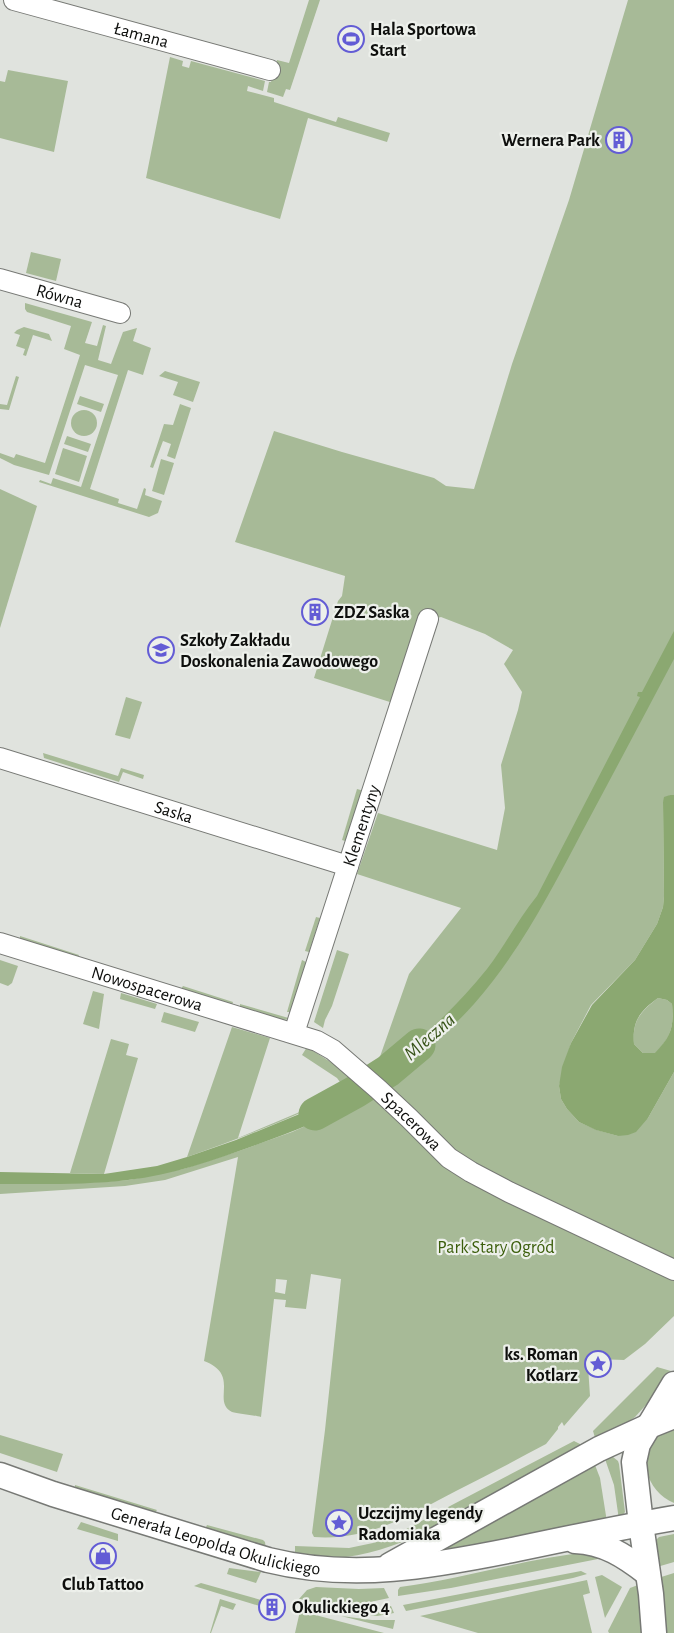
<svg xmlns="http://www.w3.org/2000/svg" width="674" height="1633" font-family="'Alegreya Sans',sans-serif">
  <rect width="100%" height="100%" fill="#e0e3de"/>
  <g fill="#a7ba97" fill-rule="evenodd">
    <polygon points="309,0 320,0 290,90 286,89 283,97 267,92 269,82 271,82 277,60 289,63"/>
    <path d="M628,0H674V795H670L663,802L664,896L663,907L657,924L635,960L591,1005L571,1043L559,1086L561,1099L567,1109L579,1122L597,1130L618,1136L648,1118L674,1072V1316L645,1344L624,1360L596,1359L588,1366L590,1396L564,1426L562,1422L558,1427V1429L546,1444C516,1460 486,1476 456,1491C410,1515 368,1541 314,1537L312,1533L325,1430L341,1279L311,1274L306,1309L285,1307L286,1300L274,1299L261,1417C254,1415 238,1414 232,1412C211,1401 241,1375 204,1361L238,1157L165,1180L125,1186L0,1194V1184L99,1182L129,1180L183,1169L239,1151L292,1132L328,1116L356,1101L361,1098L376,1068L409,974L461,908L357,874L378,813L497,850L505,808L501,765L518,710L522,692L504,664L513,650L485,634L441,617L433,619L393,703L314,678L338,601L342,596L345,576L235,542L274,431L342,452L434,478L446,486L474,489L512,364L569,200ZM276,1279L287,1280L285,1294L275,1292Z"/>
    <polygon points="170,57 183,61 182,66 189,68 191,61 265,81 263,91 248,86 247,91 274,98 274,102 336,122 338,117 390,133 387,142 308,118 280,219 146,178"/>
    <polygon points="8,70 68,81 54,152 0,138 0,81 5,82"/>
    <polygon points="31,252 61,259 56,281 26,273"/>
    <polygon points="25,303 92,322 85,343 97,346 103,325 106,326 98,360 111,364 123,332 137,328 133,341 151,348 143,375 128,370 90,489 119,499 118,503 137,509 144,488 146,489 145,495 162,501 158,513 149,517 39,482 40,480 51,484 53,478 81,487 118,375 85,365 49,475 14,465 0,458 0,453 14,458 16,454 45,463 80,355 64,349 71,326 27,312 25,309"/>
    <polygon points="24,327 49,334 52,341 33,335 26,356 23,355 25,349 16,346 20,335 14,333 17,330"/>
    <polygon points="165,371 200,382 193,402 173,395 178,382 159,376"/>
    <polygon points="16,376 19,377 9,410 0,409 0,404 7,405"/>
    <polygon points="80,396 104,404 101,412 77,404"/>
    <polygon points="180,404 191,408 175,459 167,456 171,444 163,441 153,468 150,467 164,424 173,425"/>
    <circle cx="84" cy="423" r="13"/>
    <polygon points="67,436 91,444 88,452 64,444"/>
    <polygon points="63,448 87,456 79,482 55,474"/>
    <polygon points="161,459 174,463 164,495 152,491"/>
    <polygon points="0,489 37,506 0,628"/>
    <polygon points="126,697 142,702 130,739 115,735"/>
    <polygon points="43,753 118,776 121,768 144,775 143,779 123,772 119,782 44,758"/>
    <polygon points="357,789 364,791 348,842 342,840"/>
    <polygon points="316,917 320,918 309,952 305,951"/>
    <polygon points="20,936 79,955 78,957 20,939"/>
    <polygon points="337,950 349,954 332,1006 325,1020 323,1028 314,1022"/>
    <polygon points="0,960 18,966 12,983 8,986 0,983"/>
    <polygon points="302,960 306,962 290,1012 287,1012"/>
    <polygon points="183,986 233,1002 232,1005 181,989"/>
    <polygon points="93,991 104,994 99,1029 83,1024"/>
    <polygon points="121,993 157,1004 155,1009 120,999"/>
    <path d="M658,998L667,1000L672,1004C674,1028 671,1036 655,1054L643,1053L634,1044C632,1021 640,1012 658,998Z"/>
    <polygon points="240,1004 292,1019 282,1020 240,1007"/>
    <polygon points="164,1012 199,1022 195,1032 161,1022"/>
    <path d="M232,1027L270,1038L238,1138L314,1106L345,1089L337,1078L302,1055L307,1047L340,1068L355,1083L350,1086L351,1088C299,1116 244,1137 187,1157Z"/>
    <polygon points="111,1039 129,1044 126,1055 138,1058 104,1174 70,1173"/>
    <polygon points="657,1367 671,1371 655,1395 635,1417 627,1423 596,1441 593,1431"/>
    <path d="M674,1427V1503C646,1491 634,1454 661,1433C665,1431 670,1429 674,1427Z"/>
    <polygon points="0,1435 63,1454 57,1472 0,1453"/>
    <path d="M574,1441L586,1447L415,1537C374,1554 342,1562 297,1557L295,1552V1546L349,1548L373,1543L391,1537Z"/>
    <polygon points="613,1457 618,1461 619,1464 625,1512 619,1520 614,1485 605,1459"/>
    <polygon points="595,1465 600,1478 607,1522 440,1555 437,1548"/>
    <polygon points="75,1485 157,1510 154,1514 75,1490"/>
    <polygon points="81,1522 118,1534 118,1541 77,1529"/>
    <polygon points="207,1525 263,1540 265,1542 266,1549 205,1529"/>
    <polygon points="674,1534 674,1562 657,1567 655,1541 659,1537"/>
    <path d="M590,1552L603,1558L451,1588L398,1596V1590L400,1587C464,1579 526,1558 590,1552Z"/>
    <polygon points="229,1568 261,1572 256,1583 227,1574"/>
    <polygon points="581,1571 587,1574 573,1578 406,1611 403,1605"/>
    <polygon points="674,1573 674,1633 664,1633 658,1578"/>
    <polygon points="602,1575 622,1587 605,1618 595,1577"/>
    <polygon points="587,1580 590,1593 583,1595 592,1633 478,1633 420,1616"/>
    <polygon points="201,1583 268,1602 266,1608 194,1586"/>
    <polygon points="638,1585 643,1633 609,1633 608,1631 630,1588"/>
    <polygon points="316,1587 359,1589 384,1588 389,1598 337,1609 299,1599 307,1590"/>
    <polygon points="220,1599 236,1604 233,1610 221,1606 211,1633 210,1633"/>
    <polygon points="391,1606 394,1613 377,1616 354,1613"/>
    <polygon points="300,1611 384,1633 295,1633"/>
    <polygon points="341,1616 372,1620 395,1620 393,1629"/>
  </g>
  <g fill="#8ba871" fill-rule="evenodd">
    <path d="M674,631V659C644,716 613,774 582,832C551,891 519,953 474,1004C449,1032 419,1057 390,1081L379,1071C420,1040 455,1009 487,969C505,946 518,919 537,896L640,697L637,696L638,692H642Z"/>
    <path d="M670,795H674V1072L648,1118L636,1132L628,1135L618,1136L596,1130L579,1122L567,1109L561,1099L559,1086L562,1067L571,1043L592,1005L635,960L657,924L663,907L664,896L663,802L664,797ZM658,998L667,1000L672,1004C674,1028 671,1036 655,1053H643L634,1044C632,1021 640,1011 658,998Z"/>
    <path d="M351,1088L361,1098C328,1118 292,1132 256,1145C215,1160 172,1175 128,1180C86,1185 43,1184 0,1184V1172L104,1174L157,1166L187,1157L236,1140L319,1106Z"/>
  </g>
  <g fill="none" stroke-linecap="round" stroke-linejoin="round">
    <polyline stroke="#8ba871" stroke-width="33" points="315,1114 355,1092 388,1071 419,1045"/>
    <defs>
      <g id="minor">
        <path id="s1" d="M14,0L270,70"/>
        <path id="s2" d="M0,279L120,313"/>
        <path id="s3" d="M0,758L348,866"/>
        <path id="s4" d="M0,943L317,1041L333,1050L378,1089L409,1118L449,1158L471,1172L509,1192L674,1270"/>
        <path id="s5" d="M294,1033L428,619"/>
      </g>
      <g id="major">
        <path id="s6" d="M0,1475L53,1494L268,1560C353,1581 433,1566 517,1549C569,1538 621,1527 674,1518"/>
        <path d="M575,1541C604,1542 625,1556 647,1573"/>
        <polyline points="390,1565 599,1449 649,1426 674,1416"/>
        <polyline points="654,1633 651,1594 641,1524 634,1462 638,1444 674,1384"/>
      </g>
    </defs>
    <use href="#minor" stroke="#777975" stroke-width="22"/>
    <use href="#major" stroke="#777975" stroke-width="27"/>
    <use href="#minor" stroke="#fff" stroke-width="20"/>
    <use href="#major" stroke="#fff" stroke-width="24"/>
  </g>
  <defs>
    <symbol id="stadium-ring" viewBox="-11 -11 22 22"><circle r="9.5" fill="#edf0eb" stroke="#635cd5" stroke-width="1.5"/><path d="M0-5a6.5 5 0 1 0 0 10a6.5 5 0 1 0 0-10ZM-3.5-1.8h7v3.6h-7Z" fill="#635cd5"/></symbol>
    <symbol id="building-ring" viewBox="-11 -11 22 22"><circle r="9.5" fill="#edf0eb" stroke="#635cd5" stroke-width="1.5"/><path d="M-4-6H4V6H1V3H-1V6H-4ZM-2.5-4.3h1.7v1.8h-1.7ZM.8-4.3h1.7v1.8H.8ZM-2.5-1h1.7V.8h-1.7ZM.8-1h1.7V.8H.8Z" fill="#635cd5"/></symbol>
    <symbol id="school-ring" viewBox="-11 -11 22 22"><circle r="9.5" fill="#edf0eb" stroke="#635cd5" stroke-width="1.5"/><path d="M0-5L7-2L0 1L-7-2ZM-4 1L0 2.5L4 1V4Q0 6-4 4Z" fill="#635cd5"/></symbol>
    <symbol id="sight-ring" viewBox="-11 -11 22 22"><circle r="9.5" fill="#edf0eb" stroke="#635cd5" stroke-width="1.5"/><path d="M0-6L1.8-2.2L6-1.7L2.9 1.2L3.7 5.4L0 3.3L-3.7 5.4L-2.9 1.2L-6-1.7L-1.8-2.2Z" fill="#635cd5"/></symbol>
    <symbol id="shop-ring" viewBox="-11 -11 22 22"><circle r="9.5" fill="#edf0eb" stroke="#635cd5" stroke-width="1.5"/><path d="M-5-2.5h2.3a2.7 3.5 0 0 1 5.4 0H5L5.5 6h-11ZM-1.5-2.5h3a1.5 2.3 0 0 0-3 0Z" fill="#635cd5"/></symbol>
  </defs>
  <g fill-rule="evenodd">
    <use href="#stadium-ring" x="336" y="24" width="30" height="30"/>
    <use href="#building-ring" x="604" y="125" width="30" height="30"/>
    <use href="#building-ring" x="300" y="597" width="30" height="30"/>
    <use href="#school-ring" x="146" y="635" width="30" height="30"/>
    <use href="#sight-ring" x="583" y="1349" width="30" height="30"/>
    <use href="#sight-ring" x="324" y="1508" width="30" height="30"/>
    <use href="#shop-ring" x="88" y="1541" width="30" height="30"/>
    <use href="#building-ring" x="257" y="1592" width="30" height="30"/>
  </g>
  <g text-anchor="middle" stroke-width="4.5" stroke-linejoin="round" paint-order="stroke">
    <g font-size="18" font-weight="bold" fill="#0e0f0d" stroke="#edf0eb" text-anchor="start">
      <text x="370" y="35">Hala Sportowa<tspan x="370" dy="21">Start</tspan></text>
      <text x="600" y="146" text-anchor="end">Wernera Park</text>
      <text x="334" y="618">ZDZ Saska</text>
      <text x="180" y="646">Szkoły Zakładu<tspan x="180" dy="21">Doskonalenia Zawodowego</tspan></text>
      <text x="578" y="1360" text-anchor="end">ks. Roman<tspan x="578" dy="21">Kotlarz</tspan></text>
      <text x="358" y="1519">Uczcijmy legendy<tspan x="358" dy="21">Radomiaka</tspan></text>
      <text x="103" y="1590" text-anchor="middle">Club Tattoo</text>
      <text x="292" y="1613">Okulickiego 4</text>
    </g>
    <g font-size="18" fill="#0e0f0d" stroke="#edf0eb">
      <text dy="6" stroke="none"><textPath href="#s1" startOffset="132">Łamana</textPath></text>
      <text dy="6" stroke="none"><textPath href="#s2" startOffset="62">Równa</textPath></text>
      <text dy="6" stroke="none"><textPath href="#s3" startOffset="182">Saska</textPath></text>
      <text dy="6" stroke="none"><textPath href="#s5" startOffset="218">Klementyny</textPath></text>
      <text dy="6" stroke="none"><textPath href="#s4" startOffset="154">Nowospacerowa</textPath></text>
      <text dy="6" stroke="none"><textPath href="#s4" startOffset="456">Spacerowa</textPath></text>
      <text dy="6" stroke="none"><textPath href="#s6" startOffset="226">Generała Leopolda Okulickiego</textPath></text>
    </g>
    <g font-size="18" fill="#3b5e0b" stroke="#edf0eb">
      <text x="496" y="1253">Park Stary Ogród</text>
    </g>
    <g font-size="20" font-style="italic" fill="#375318" stroke="#edf0eb">
      <text transform="translate(429 1036) rotate(-41)" y="7">Mleczna</text>
    </g>
  </g>
</svg>
